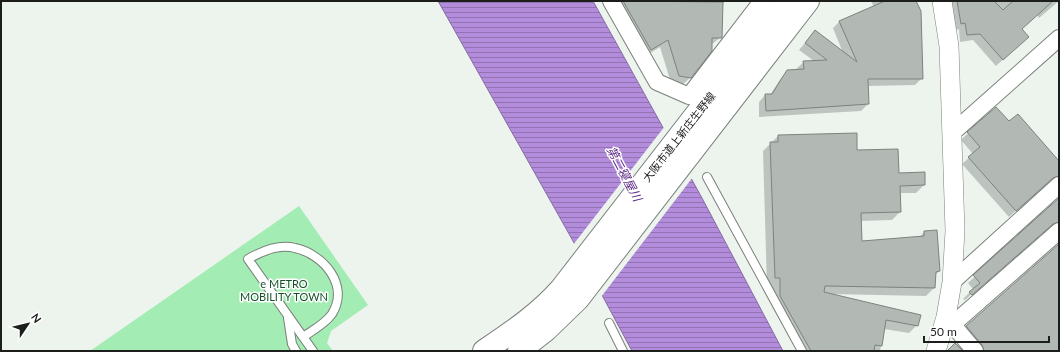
<svg xmlns="http://www.w3.org/2000/svg" width="1060" height="352" font-family="Lato,'Noto Sans JP',sans-serif">
  <defs>
    <pattern id="water-rules" width="6" height="5" patternUnits="userSpaceOnUse"><rect width="6" height="5" fill="#b38cdc"/><path d="M0 2.5h6" fill="none" stroke="#9172b2"/></pattern>
  </defs>
  <rect width="100%" height="100%" fill="#edf4ee"/>
  <polygon fill="#a3ecb4" points="299,206 368,305 331,331 327,343 333,351 90,351"/>
  <polygon fill="url(#water-rules)" stroke="#866ba2" points="438,1 593,1 702,198 783,351 632,351 573,241"/>
  <polygon fill="#edf4ee" points="665,126 693,177 601,297 573,245"/>
  <g fill="#0003">
    <polygon points="613,1 663,1 673,25 674,1 724,1 722,9 721,37 711,45 690,78 682,85 671,83 660,47 644,57"/>
    <polygon points="871,1 919,1 916,2 922,78 915,85 867,86 868,104 861,111 759,117 759,102 765,95 770,95 781,78 788,71 797,71 797,68 804,62 814,61 799,50 809,38 815,31 843,53 833,28 839,22 874,7"/>
    <polygon points="951,1 1059,1 1039,18 1037,15 1021,29 1021,43 996,66 973,40 960,42 959,29 954,30"/>
    <polygon points="1009,123 1059,162 1059,187 1055,182 1045,184 1009,217 962,164 973,154 961,140 968,133"/>
    <polygon points="778,136 856,151 898,174 924,185 916,193 900,193 900,212 892,220 860,221 861,242 919,238 924,232 939,271 935,275 934,288 926,296 831,294 917,325 909,333 884,329 880,351 797,351 772,305 772,286 767,286 763,151"/>
    <polygon points="1059,199 1059,232 1056,228 1045,230 965,300 963,299 973,289 968,283"/>
    <polygon points="1059,245 1059,351 975,351 960,333"/>
  </g>
  <g fill="#b2b9b4" stroke="#7c827d">
    <polygon points="623,1 723,2 722,38 712,38 712,51 691,78 679,76 668,40 651,50"/>
    <polygon points="885,1 916,1 921,11 923,79 868,79 869,104 766,111 765,94 772,94 787,70 804,69 803,61 827,60 805,43 815,30 857,62 839,21"/>
    <polygon points="957,1 994,1 1003,10 1013,1 1053,1 1022,29 1029,37 1003,60 980,34 967,35 965,23 961,24"/>
    <polygon points="996,107 1009,121 1018,114 1059,161 1059,176 1053,178 1016,211 968,157 980,147 967,132"/>
    <polygon points="857,133 857,150 898,149 899,173 925,172 925,185 900,186 901,212 861,213 862,241 924,236 924,231 937,230 940,271 936,272 935,288 825,286 824,292 921,315 918,326 886,320 882,346 875,345 874,351 811,351 780,296 780,278 775,278 770,142 778,142 778,135"/>
    <polygon points="1059,198 1059,222 1053,224 972,295 969,292 980,283 973,275"/>
    <polygon points="1059,244 1059,351 984,351 982,345 966,326"/>
    <polygon points="955,343 963,351 947,351"/>
  </g>
  <g fill="none" stroke-linecap="round" stroke-linejoin="round">
    <defs>
      <g id="service">
        <polyline points="707,177 802,351"/>
        <polyline points="288,318 292,344 296,351"/>
        <polyline points="609,323 623,351"/>
        <path d="M303,337C313,330 325,324 332,314C350,285 323,254 295,248C279,244 262,251 248,259L313,351"/>
      </g>
      <g id="minor">
        <polyline points="611,1 657,82 689,96 762,1"/>
        <polyline points="951,134 1059,38"/>
        <polyline points="952,282 1059,185"/>
        <polyline points="946,317 975,351"/>
        <polyline points="952,325 1059,231"/>
      </g>
      <polyline id="tertiary" points="936,351 946,317 952,282 955,231 949,46 942,1"/>
      <g id="primary">
        <path d="M484,351C512,332 539,314 561,289L784,1"/>
        <polyline points="519,351 546,330 578,299 808,1"/>
      </g>
    </defs>
    <use href="#service" stroke="#7a807b" stroke-width="10"/>
    <use href="#minor" stroke="#7a807b" stroke-width="18"/>
    <use href="#tertiary" stroke="#7a807b" stroke-width="20"/>
    <use href="#primary" stroke="#7a807b" stroke-width="24"/>
    <use href="#service" stroke="#fff" stroke-width="8"/>
    <use href="#minor" stroke="#fff" stroke-width="16"/>
    <use href="#tertiary" stroke="#fff" stroke-width="19"/>
    <use href="#primary" stroke="#fff" stroke-width="22"/>
  </g>
  <g text-anchor="middle" stroke-width="3" stroke-linejoin="round" paint-order="stroke">
    <g font-size="11" fill="#1c1e1c" stroke="#fff">
      <text transform="translate(679 137) rotate(-52)" y="4">大阪市道上新庄生野線</text>
    </g>
    <g font-size="11" fill="#15522a" stroke="#fff">
      <text x="284" y="288">e METRO<tspan x="284" dy="13">MOBILITY TOWN</tspan></text>
    </g>
    <g font-size="12" font-style="italic" fill="#5c2886" stroke="#fff">
      <text transform="translate(624 174) rotate(62)" y="4">第二寝屋川</text>
    </g>
  </g>
  <rect width="1060" height="352" fill="none" stroke="#1c1e1c" stroke-width="4"/>
  <g transform="translate(28 324) rotate(55)" stroke="#ffffff" stroke-width="3" paint-order="stroke">
  <path d="M0-3L7 15L0 10L-7 15Z" fill="#1c1e1c"/>
  <text y="-6" font-size="11" font-weight="bold" text-anchor="middle" fill="#1c1e1c">N</text>
  </g>
  <path d="M924 336v6h125v-6" fill="none" stroke="#1c1e1c" stroke-width="2"/>
  <text x="930" y="336" font-size="12" fill="#1c1e1c" stroke="#ffffff" stroke-width="3" paint-order="stroke">50 m</text>
</svg>
